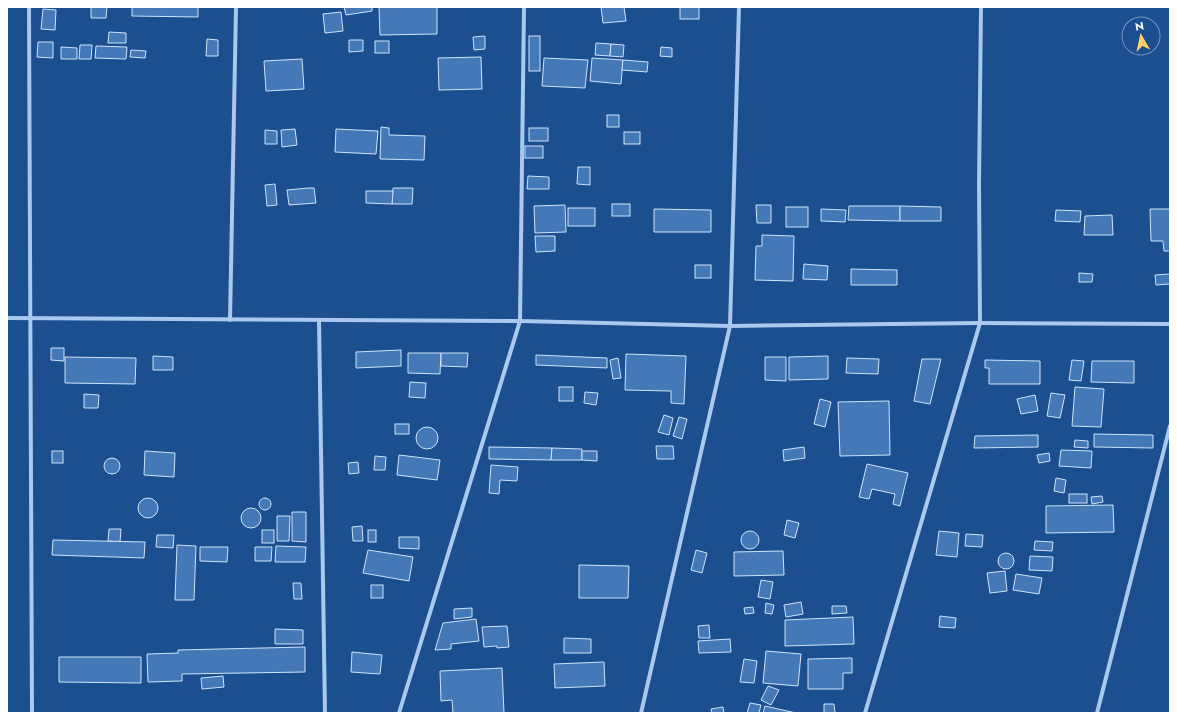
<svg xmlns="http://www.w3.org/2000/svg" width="1177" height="720" font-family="Jost,sans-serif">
  <rect width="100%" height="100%" fill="#1b4f8f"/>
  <g fill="#4478b7" stroke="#cfe3fa">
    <polygon points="91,7 107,7 106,18 91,18"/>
    <polygon points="132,7 198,7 198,17 132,16"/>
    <polygon points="344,7 372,7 372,11 346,15"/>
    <polygon points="379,7 437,7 437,34 380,35"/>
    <polygon points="601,7 624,7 626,21 603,23"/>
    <rect x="680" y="7" width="19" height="12"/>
    <polygon points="43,9 56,10 55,30 41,29"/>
    <polygon points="341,12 343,31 325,33 323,14"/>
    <polygon points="109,32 126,33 126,43 108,43"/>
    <polygon points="485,36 485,49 474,50 473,37"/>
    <rect x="529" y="36" width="11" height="35"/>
    <polygon points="207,39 218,40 218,56 206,56"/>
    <polygon points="349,40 363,40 363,51 349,52"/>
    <rect x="375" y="41" width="14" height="12"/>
    <polygon points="38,42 53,42 53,58 37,57"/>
    <polygon points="596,43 611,44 610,56 595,55"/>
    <polygon points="611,44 624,45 623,57 610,56"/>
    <polygon points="80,45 92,45 91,59 79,59"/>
    <polygon points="96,46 127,47 126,59 95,58"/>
    <polygon points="61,47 77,48 77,59 61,59"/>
    <polygon points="661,47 672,48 672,57 660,56"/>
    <polygon points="131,50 146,51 145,58 130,57"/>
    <polygon points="481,57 482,89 439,90 438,58"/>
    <polygon points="544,58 588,60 585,88 542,86"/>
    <polygon points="592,58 623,60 621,84 590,81"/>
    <polygon points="302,59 304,89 266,91 264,61"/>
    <polygon points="623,60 648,62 647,72 622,70"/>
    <rect x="607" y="115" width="12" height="12"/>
    <polygon points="381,127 389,128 389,135 425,136 424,160 380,159"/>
    <rect x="529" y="128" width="19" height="13"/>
    <polygon points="295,129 297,145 282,147 281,130"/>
    <polygon points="336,129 378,131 376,154 335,152"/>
    <polygon points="265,130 277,131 277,144 265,144"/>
    <rect x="624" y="132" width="16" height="12"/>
    <rect x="525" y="146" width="18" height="12"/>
    <polygon points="578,167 590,167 590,185 577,184"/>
    <polygon points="528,176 549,177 549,189 527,189"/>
    <polygon points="275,184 277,205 267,206 265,185"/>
    <polygon points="308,188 314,188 316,203 289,205 287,190"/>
    <polygon points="393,188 413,188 412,204 392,204"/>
    <polygon points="366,191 393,191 392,204 366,203"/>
    <rect x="612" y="204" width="18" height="12"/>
    <polygon points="565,205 566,232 535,233 534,206"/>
    <polygon points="756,205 771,205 771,223 757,223"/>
    <polygon points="849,206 900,206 900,221 848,220"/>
    <polygon points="900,206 941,207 941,221 900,221"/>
    <rect x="786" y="207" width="22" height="20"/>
    <rect x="568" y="208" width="27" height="18"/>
    <polygon points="654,209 711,210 711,232 654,232"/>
    <polygon points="821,209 846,210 845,222 821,221"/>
    <polygon points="1150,209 1170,209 1170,251 1164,251 1163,241 1151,241"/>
    <polygon points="1056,210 1081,211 1080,222 1055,221"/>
    <polygon points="1112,215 1113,235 1084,235 1085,216"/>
    <polygon points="762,235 794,236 793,281 755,280 756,246 762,246"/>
    <polygon points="535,236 555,236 555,251 536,252"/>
    <polygon points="804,264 828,266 827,280 803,279"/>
    <rect x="695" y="265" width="16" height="13"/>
    <polygon points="851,269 897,270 897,285 851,285"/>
    <polygon points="1079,273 1093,274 1092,282 1079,282"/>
    <polygon points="1170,274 1170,284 1156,285 1155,275"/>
    <polygon points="51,348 64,348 64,361 51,360"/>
    <polygon points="401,350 401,366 356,368 356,352"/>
    <polygon points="408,353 441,353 440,374 408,373"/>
    <polygon points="441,353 468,353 467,367 441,366"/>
    <polygon points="626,354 686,356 684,404 671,403 671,391 625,390"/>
    <polygon points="536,355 607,358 607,368 536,365"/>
    <polygon points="153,356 173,357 173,370 153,370"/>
    <polygon points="828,356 828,379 789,380 789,357"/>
    <polygon points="65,357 136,358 135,384 65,383"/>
    <polygon points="765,357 786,357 786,381 765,380"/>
    <polygon points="618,358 621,378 613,379 610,360"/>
    <polygon points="847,358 879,359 878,374 846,373"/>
    <polygon points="922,359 941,359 930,404 914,401"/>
    <polygon points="985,360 1040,361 1040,384 989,384 989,368 985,368"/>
    <polygon points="1072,360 1084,361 1081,381 1069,380"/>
    <polygon points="1092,361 1134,361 1134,383 1091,382"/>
    <polygon points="410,382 426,383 425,398 409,397"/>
    <rect x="559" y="387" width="14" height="14"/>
    <polygon points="1075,387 1104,389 1101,427 1072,426"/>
    <polygon points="585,392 598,393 596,405 584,403"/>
    <polygon points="1051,393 1065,395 1060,418 1047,416"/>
    <polygon points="84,394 99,395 98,408 84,408"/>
    <polygon points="1035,395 1038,411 1021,414 1017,399"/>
    <polygon points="820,399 831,402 825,427 814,424"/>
    <polygon points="889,401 890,455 840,456 838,402"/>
    <polygon points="664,415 673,418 669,435 658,432"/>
    <polygon points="679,417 687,419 682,439 673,436"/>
    <rect x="395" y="424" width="14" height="10"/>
    <circle cx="427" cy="438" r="11"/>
    <polygon points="1094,434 1153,435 1153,448 1094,447"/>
    <polygon points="1038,435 1038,447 974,448 975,436"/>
    <polygon points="1075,440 1088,441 1088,448 1074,447"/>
    <polygon points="656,446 673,446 674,459 657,459"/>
    <polygon points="489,447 552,448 551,460 489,459"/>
    <polygon points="804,447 805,458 784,461 783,450"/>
    <polygon points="552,448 582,449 582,460 551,460"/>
    <polygon points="1061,450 1092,451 1091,468 1059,466"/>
    <rect x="52" y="451" width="11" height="12"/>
    <polygon points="145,451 175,453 174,477 144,475"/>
    <polygon points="582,451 597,451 597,461 582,460"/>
    <polygon points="1049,453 1050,461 1039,463 1037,455"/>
    <polygon points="399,455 440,460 437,480 397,475"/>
    <polygon points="375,456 386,457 385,470 374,470"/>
    <circle cx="112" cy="466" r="8"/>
    <polygon points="358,462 359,473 349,474 348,463"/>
    <polygon points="867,464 908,473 900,506 893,504 895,494 872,489 869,499 859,497"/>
    <polygon points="491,465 518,467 517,481 500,480 499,494 489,493"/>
    <polygon points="1056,478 1066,480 1064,493 1054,491"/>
    <rect x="1069" y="494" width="18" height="9"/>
    <polygon points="1102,496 1103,502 1092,504 1091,497"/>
    <circle cx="265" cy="504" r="6"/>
    <circle cx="148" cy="508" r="10"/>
    <polygon points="1113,505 1114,532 1046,533 1046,506"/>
    <circle cx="251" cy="518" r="10"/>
    <polygon points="292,512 306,512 306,542 292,541"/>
    <polygon points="277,516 290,516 289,541 277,541"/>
    <polygon points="787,520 799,523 795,538 784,535"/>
    <polygon points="362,526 363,541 353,541 352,527"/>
    <polygon points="109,529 121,529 120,542 108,541"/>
    <rect x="262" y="530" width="12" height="13"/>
    <rect x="368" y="530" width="8" height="12"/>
    <polygon points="939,531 959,533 957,557 936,555"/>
    <circle cx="750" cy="540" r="9"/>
    <polygon points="966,534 983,535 982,547 965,546"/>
    <polygon points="157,535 174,535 173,548 156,547"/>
    <polygon points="399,537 419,537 419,549 399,548"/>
    <polygon points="53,540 145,542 144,558 52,555"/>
    <polygon points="1035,541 1053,542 1052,551 1034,550"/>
    <polygon points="177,545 196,546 194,600 175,600"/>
    <polygon points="276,546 306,547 305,562 275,562"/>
    <polygon points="200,547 228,547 227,562 200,561"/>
    <polygon points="255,547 272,547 271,561 255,561"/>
    <polygon points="368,550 413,557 409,581 363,573"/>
    <polygon points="696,550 707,553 702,573 691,570"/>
    <polygon points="783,551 784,575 734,576 734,552"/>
    <circle cx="1006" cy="561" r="8"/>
    <polygon points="1030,556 1053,557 1052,571 1029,570"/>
    <polygon points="579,565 629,566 628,598 579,598"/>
    <polygon points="1005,571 1007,591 990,593 987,573"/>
    <polygon points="1016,574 1042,578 1039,594 1013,590"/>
    <polygon points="761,580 773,582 770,599 758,597"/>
    <polygon points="293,583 301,583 302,599 294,599"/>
    <rect x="371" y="585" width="12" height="13"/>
    <polygon points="801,602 803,614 786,617 784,605"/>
    <polygon points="766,603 774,605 772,614 765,613"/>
    <polygon points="832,606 846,606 847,613 832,614"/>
    <polygon points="753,607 754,613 745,614 744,608"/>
    <polygon points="472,608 472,617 454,619 454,609"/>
    <polygon points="940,616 956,618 955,628 939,627"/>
    <polygon points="853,617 854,644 785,646 785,620"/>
    <polygon points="476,619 479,641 451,644 451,649 435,650 443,623"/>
    <polygon points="709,625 710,638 699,638 698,626"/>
    <polygon points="507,626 509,647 497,648 497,646 484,647 482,627"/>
    <polygon points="275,629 303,630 303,644 275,644"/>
    <polygon points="564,638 591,639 591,653 564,653"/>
    <polygon points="730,639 731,652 699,653 698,641"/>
    <polygon points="305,647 305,672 182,674 182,681 148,682 147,654 178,653 178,650"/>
    <polygon points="766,651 801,654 798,686 763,683"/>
    <polygon points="352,652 382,655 380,674 351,672"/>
    <polygon points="59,657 141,657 141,683 59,682"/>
    <polygon points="852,658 852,673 843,673 843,689 808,689 808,659"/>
    <polygon points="744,659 757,661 754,683 740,682"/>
    <polygon points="604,662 605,686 555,688 554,664"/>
    <polygon points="502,668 504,713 453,713 452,700 441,701 440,671"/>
    <polygon points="223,676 224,687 202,689 201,678"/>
    <polygon points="768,686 779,690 771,705 761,700"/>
    <polygon points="750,703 761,705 759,713 747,713"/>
    <polygon points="824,704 834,704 835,713 824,713"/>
    <polygon points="765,706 796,713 763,713"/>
    <polygon points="723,707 724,713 712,713 711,709"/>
  </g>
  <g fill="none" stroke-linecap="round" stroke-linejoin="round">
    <g stroke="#a9c9ee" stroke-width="4">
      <polyline points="29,7 32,713"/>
      <polyline points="7,318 520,321 730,326 980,323 1170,324"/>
      <polyline points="230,320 236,7"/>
      <polyline points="319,320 325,713"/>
      <polyline points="399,713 520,321 524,7"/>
      <polyline points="641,713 730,326 739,7"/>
      <polyline points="865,713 980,323 979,184 981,7"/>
      <polyline points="1097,713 1170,426"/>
    </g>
  </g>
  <rect width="1177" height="720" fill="none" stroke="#ffffff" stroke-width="16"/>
  <g transform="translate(1141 36) rotate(351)"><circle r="19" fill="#1b4f8f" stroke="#7695bc"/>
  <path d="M0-3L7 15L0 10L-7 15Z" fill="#ffd166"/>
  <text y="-6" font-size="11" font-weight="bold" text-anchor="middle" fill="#ffffff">N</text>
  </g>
</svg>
